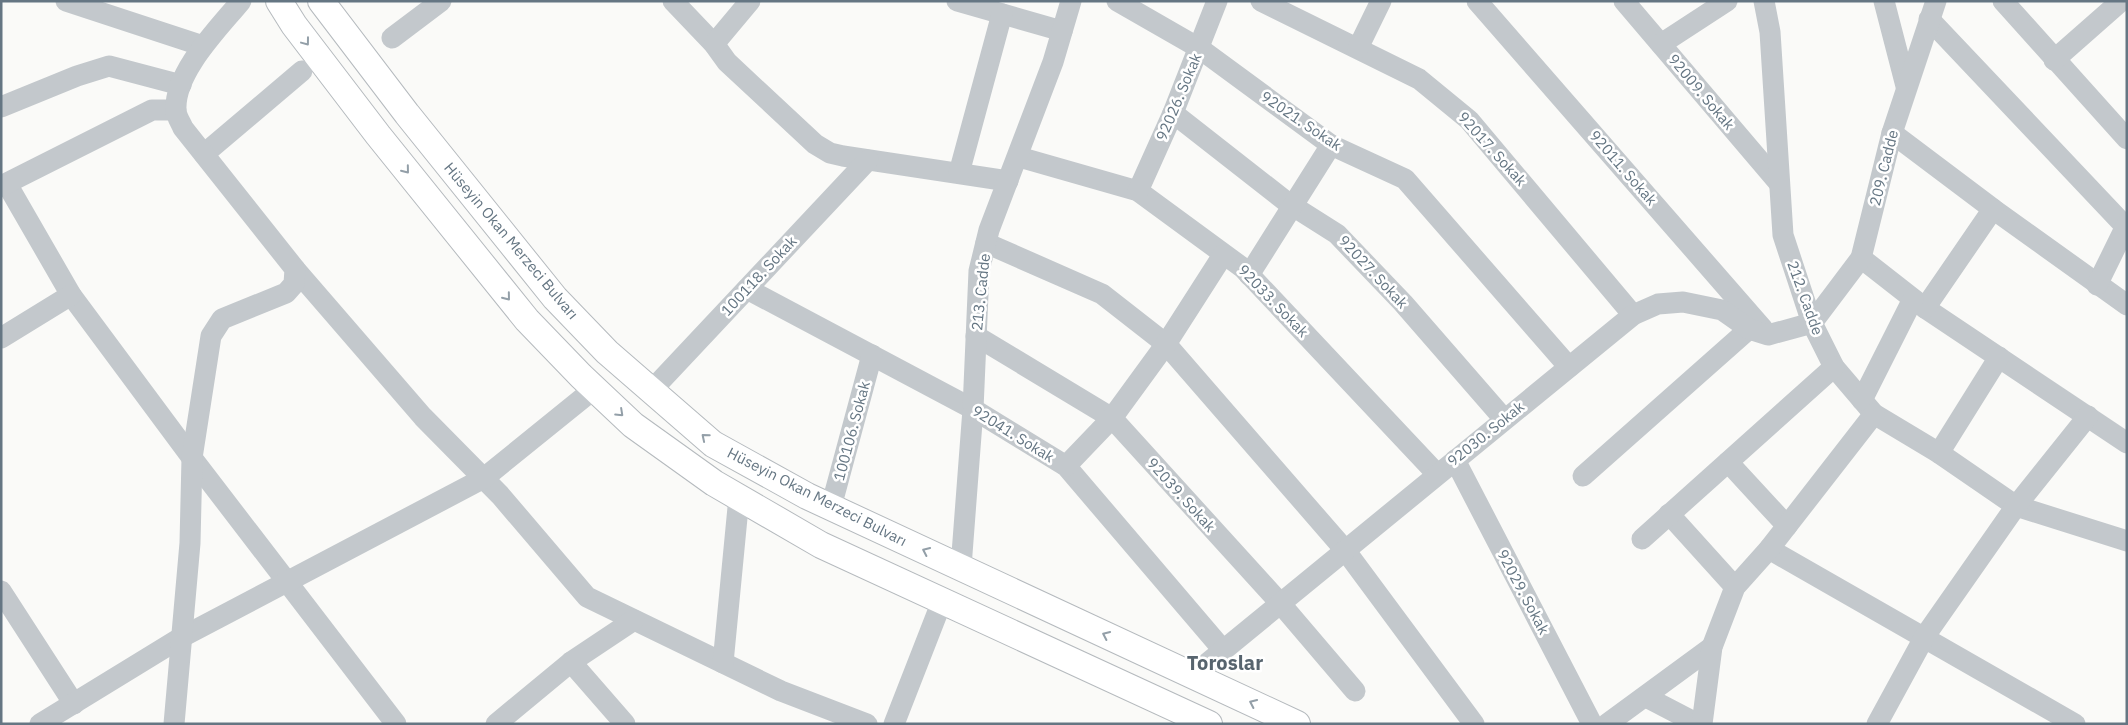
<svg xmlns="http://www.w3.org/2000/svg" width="2128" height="725" font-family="'IBM Plex Sans',sans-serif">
  <rect width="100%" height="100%" fill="#fafaf8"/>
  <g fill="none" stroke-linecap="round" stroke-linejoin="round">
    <defs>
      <g id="major">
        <polyline points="279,1 294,25 378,135 527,320 581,376 633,425 714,483 821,545 1209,724"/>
        <polyline points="321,1 407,114 555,298 607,352 713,444 807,496 1297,724"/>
      </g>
    </defs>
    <use href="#major" stroke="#b5babe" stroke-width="28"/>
    <g stroke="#c3c8cc" stroke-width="21">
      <polyline points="66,1 203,46"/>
      <polyline points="673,1 714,44 727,62 815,144 830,153 843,156 1008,181"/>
      <polyline points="957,1 1062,31"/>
      <polyline points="1117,1 1199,48 1331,145 1405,179 1569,367"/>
      <polyline points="1261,1 1419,79 1469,120 1633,315"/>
      <polyline points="1477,1 1763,329"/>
      <polyline points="1624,1 1778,182"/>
      <polyline points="1764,1 1770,32 1783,235 1812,323 1834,367 1874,414 1939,453 2016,506 2127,541"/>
      <polyline points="1884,1 1906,86"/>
      <polyline points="2003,1 2127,139"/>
      <polyline points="1929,19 2125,226"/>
      <polyline points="392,38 441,1"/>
      <polyline points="714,44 750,1"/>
      <polyline points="1661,44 1727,1"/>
      <polyline points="1358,48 1381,1"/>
      <polyline points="2054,60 2121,1"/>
      <polyline points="1,107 77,76 109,66 181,85"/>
      <polyline points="1173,113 1288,203 1337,234 1403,303 1504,419"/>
      <polyline points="1892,133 1993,209 2127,305"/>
      <polyline points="204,154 302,71"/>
      <polyline points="1019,157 1138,191 1243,268 1437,474"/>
      <polyline points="959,173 1002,14"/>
      <polyline points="7,184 71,295 192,458 396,724"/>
      <polyline points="1,186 152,110 176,110"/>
      <polyline points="1138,191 1173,113 1217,1"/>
      <polyline points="986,243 1102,294 1166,344 1345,550 1474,724"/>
      <polyline points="1861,258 1925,308 2127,443"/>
      <polyline points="295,269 423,417 500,495 587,597 781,691 867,724"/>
      <polyline points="1249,275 1331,145"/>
      <polyline points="2097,285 2127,224"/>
      <polyline points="747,289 973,409 1066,466 1223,650"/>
      <polyline points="1925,308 1993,209"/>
      <polyline points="976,336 1112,418 1280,603 1355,691"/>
      <polyline points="1,338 71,295"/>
      <polyline points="650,392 868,160"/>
      <polyline points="1862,400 1913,299"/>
      <polyline points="1939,453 1999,357"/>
      <polyline points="1455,460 1592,724"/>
      <polyline points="1728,462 1787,526"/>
      <polyline points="1066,466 1112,418 1166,344 1223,255"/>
      <polyline points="1583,476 1749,329"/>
      <polyline points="831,507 872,355"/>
      <polyline points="1669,514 1735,587"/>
      <polyline points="1642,539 1834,367"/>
      <polyline points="1769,549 2075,724"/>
      <polyline points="961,567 973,409 979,271 989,230 1053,62 1071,1"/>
      <polyline points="1,591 74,704"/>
      <polyline points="571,662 625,724"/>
      <polyline points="723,663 739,497"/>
      <polyline points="1193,675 1633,315 1658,304 1683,302 1722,310 1749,329 1768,335 1812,323 1861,258 1892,133 1936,1"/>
      <polyline points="1646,697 1698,724"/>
      <polyline points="40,724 182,637 484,478 594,389"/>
      <path d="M174,724L190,543L192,458L211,336L222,319L286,293L294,284L295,269L183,128C181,123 176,116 176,110C174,72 219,28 241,1"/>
      <polyline points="496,724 571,662 634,620"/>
      <polyline points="894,724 942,601"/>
      <polyline points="1607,724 1712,647"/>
      <polyline points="1702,724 1712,647 1735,587 1769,549 1874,414"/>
      <polyline points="1877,724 1925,636 2016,506 2088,416"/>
    </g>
    <use href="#major" stroke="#fff" stroke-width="26"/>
  </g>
  <defs><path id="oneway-chevron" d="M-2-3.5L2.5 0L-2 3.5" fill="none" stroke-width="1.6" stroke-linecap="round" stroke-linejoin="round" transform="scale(1.25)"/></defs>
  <g stroke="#939fa8">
    <use href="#oneway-chevron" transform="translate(306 42) rotate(53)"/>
    <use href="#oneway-chevron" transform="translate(406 170) rotate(51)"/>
    <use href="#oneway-chevron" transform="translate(507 297) rotate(51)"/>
    <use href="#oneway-chevron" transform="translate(620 413) rotate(43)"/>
    <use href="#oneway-chevron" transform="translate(705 437) rotate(-140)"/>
    <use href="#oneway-chevron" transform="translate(926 551) rotate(-155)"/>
    <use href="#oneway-chevron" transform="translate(1106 635) rotate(-155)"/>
    <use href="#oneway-chevron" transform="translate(1253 703) rotate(-155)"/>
  </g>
  <g text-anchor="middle" stroke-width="5" stroke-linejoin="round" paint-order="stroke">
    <g font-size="15" fill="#657683" stroke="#fff">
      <text transform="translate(1701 92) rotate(50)" y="5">92009. Sokak</text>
      <text transform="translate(1179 97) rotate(-67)" y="5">92026. Sokak</text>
      <text transform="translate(1301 121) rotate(34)" y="5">92021. Sokak</text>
      <text transform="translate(1492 149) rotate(48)" y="5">92017. Sokak</text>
      <text transform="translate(1623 168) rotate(49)" y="5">92011. Sokak</text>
      <text transform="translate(1884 168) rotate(-76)" y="5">209. Cadde</text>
      <text transform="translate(511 241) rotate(50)" y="5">Hüseyin Okan Merzeci Bulvarı</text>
      <text transform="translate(1373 272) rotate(47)" y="5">92027. Sokak</text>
      <text transform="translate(759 276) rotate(-47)" y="5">100118. Sokak</text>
      <text transform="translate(981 292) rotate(-84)" y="5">213. Cadde</text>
      <text transform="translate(1805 298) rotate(70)" y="5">212. Cadde</text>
      <text transform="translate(1273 301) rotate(46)" y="5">92033. Sokak</text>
      <text transform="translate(852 431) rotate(-75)" y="5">100106. Sokak</text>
      <text transform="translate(1013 434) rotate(32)" y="5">92041. Sokak</text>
      <text transform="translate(1486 434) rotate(-39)" y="5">92030. Sokak</text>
      <text transform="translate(1181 495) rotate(48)" y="5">92039. Sokak</text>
      <text transform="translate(817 497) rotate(27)" y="5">Hüseyin Okan Merzeci Bulvarı</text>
      <text transform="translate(1523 592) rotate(62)" y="5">92029. Sokak</text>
    </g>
    <g font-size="20" font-weight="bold" fill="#57646e" stroke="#fff">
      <text x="1225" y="670">Toroslar</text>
    </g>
  </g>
  <rect width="2128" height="725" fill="none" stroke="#657683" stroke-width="5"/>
</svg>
